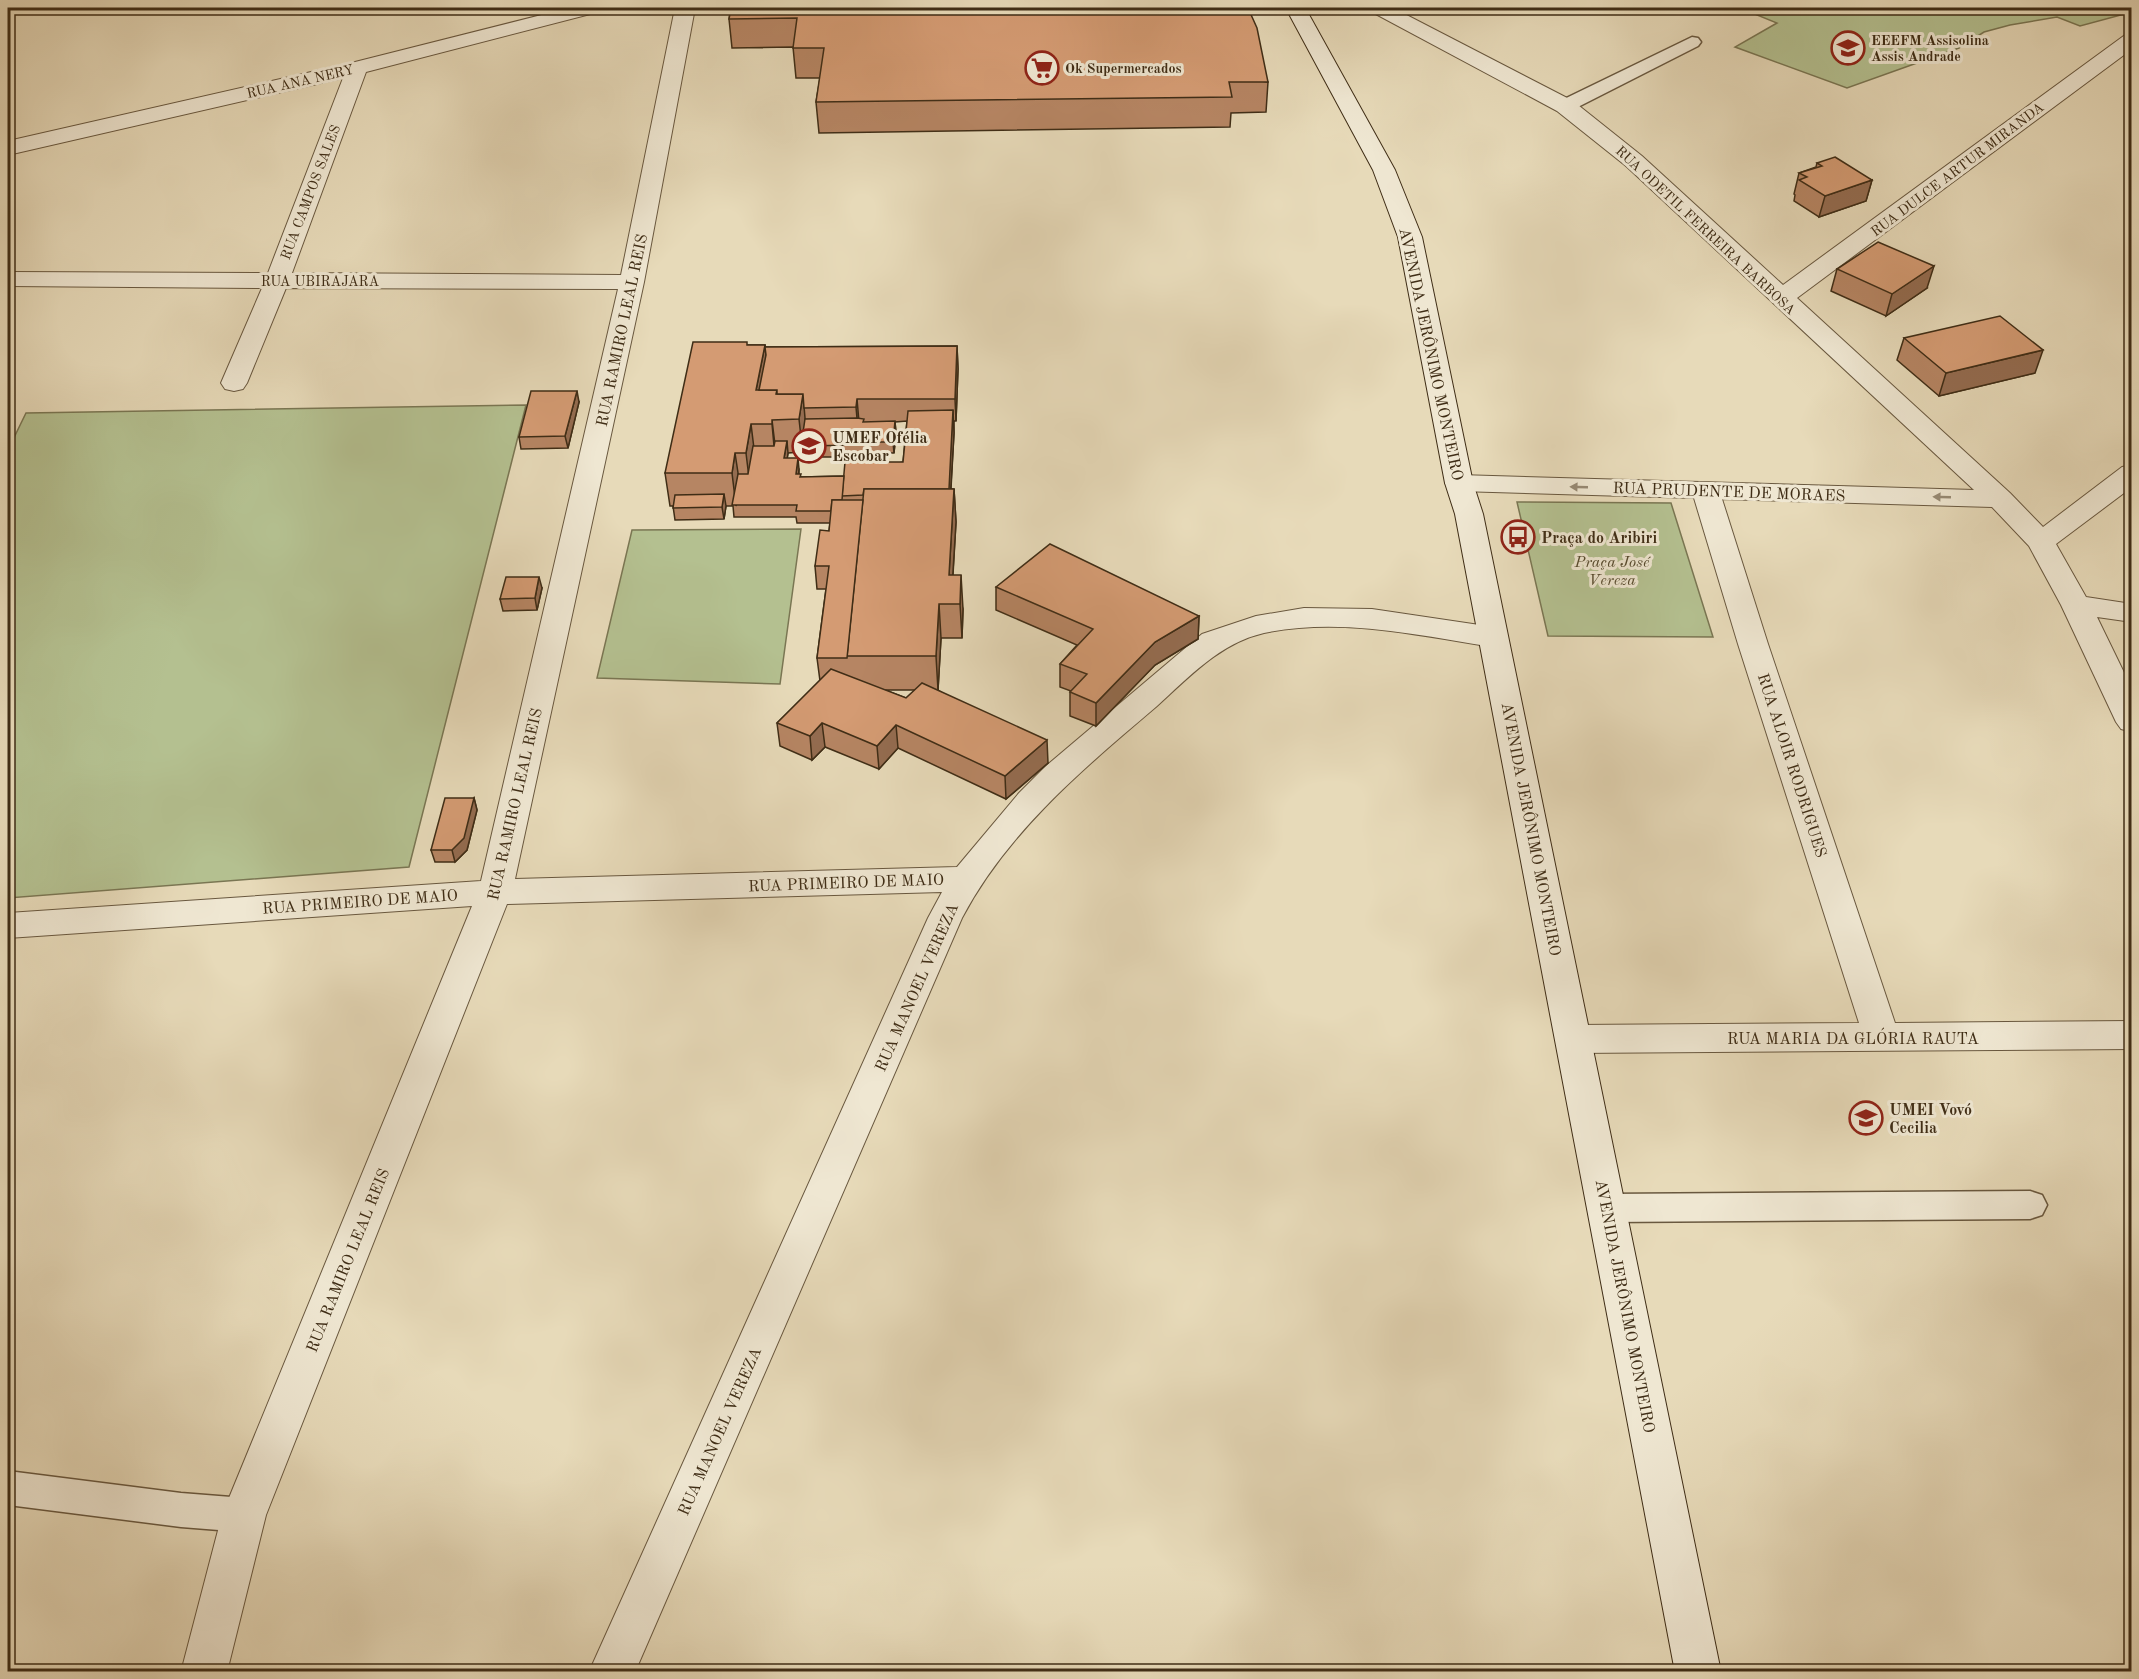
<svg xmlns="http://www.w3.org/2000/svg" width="2139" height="1679" font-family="'Old Standard TT',serif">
  <rect width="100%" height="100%" fill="#e7dab9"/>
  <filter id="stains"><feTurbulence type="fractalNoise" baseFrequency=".00333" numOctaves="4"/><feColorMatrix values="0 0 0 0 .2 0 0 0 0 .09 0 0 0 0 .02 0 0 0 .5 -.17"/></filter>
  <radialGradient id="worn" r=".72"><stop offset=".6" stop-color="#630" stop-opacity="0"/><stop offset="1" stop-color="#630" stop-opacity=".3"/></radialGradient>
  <g fill="#b4c090" stroke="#7a7653" stroke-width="1.5">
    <polygon points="1740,8 2131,8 2132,12 2080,26 2057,17 2010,25 1984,32 1959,48 1847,88 1735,47 1777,23"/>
    <polygon points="526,405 409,867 8,898 8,450 26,413"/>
    <polygon points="1517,502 1671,503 1713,637 1548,636"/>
    <polygon points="801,529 780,684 597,678 632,530"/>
  </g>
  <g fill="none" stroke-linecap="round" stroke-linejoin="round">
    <defs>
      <g id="lane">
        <polygon points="1692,37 1698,38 1701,42 1698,46 1572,110 1558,110 1556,106 1558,102"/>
        <polygon points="2030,1191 2042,1195 2047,1205 2042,1215 2030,1219 1608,1222 1596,1218 1591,1208 1596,1198 1608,1194"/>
        <polygon points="8,1471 181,1493 244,1498 257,1503 263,1515 257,1527 244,1532 181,1527 8,1505"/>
      </g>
      <g id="street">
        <path d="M569,8H601L598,12L366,72L292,273L621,275L675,8H695L644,282L515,879L957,867L1019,793L1046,766L1202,634L1256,616L1304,608L1372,609L1493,627L1504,630L1508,637L1504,644L1493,647C1417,635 1340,617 1264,633C1220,643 1189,677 1157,706C1083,769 1008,831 962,918L635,1672H589L928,918L942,892L507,904L266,1515L227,1672H181L222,1515L472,906L8,938V913L481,881L618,289L286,288L247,383L243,389L234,391L225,389L221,383L262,288L8,286V272L268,273L343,78L8,155V141L355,62Z"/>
        <polygon points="1369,8 1393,8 1573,101 1642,156 1783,285 2125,35 2132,33 2132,49 1797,298 2010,493 2043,527 2122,467 2132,465 2132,487 2056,544 2086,597 2132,604 2132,622 2097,617 2132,689 2132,732 2121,729 2116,722 2061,605 2029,546 1992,507 1722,499 1768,644 1895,1023 2132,1021 2132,1049 1575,1053 1562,1049 1557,1039 1562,1029 1575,1025 1859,1023 1738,644 1694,498 1459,491 1449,489 1445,483 1449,477 1459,475 1974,490 1626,166 1557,111 1372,12"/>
      </g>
      <polygon id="secondary" points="1283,8 1305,8 1307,11 1395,170 1422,237 1473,483 1483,514 1721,1672 1675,1672 1455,514 1445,483 1398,237 1373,170 1289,14"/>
    </defs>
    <use href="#lane" stroke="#69583f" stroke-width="3"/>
    <use href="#street" stroke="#69583f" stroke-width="2"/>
    <use href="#secondary" stroke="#3f2d16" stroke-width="2"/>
    <use href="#lane" fill="#efe7d2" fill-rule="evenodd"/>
    <use href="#street" fill="#efe7d2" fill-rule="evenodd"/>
    <use href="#secondary" fill="#efe7d2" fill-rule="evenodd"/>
  </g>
  <g fill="#b68563" stroke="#3f2d16" stroke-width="1.5" fill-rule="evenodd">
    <polygon points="731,8 1268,82 1266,112 1231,113 1230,127 819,133 816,102 820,78 796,78 793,47 732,48 729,19"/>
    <polygon points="1817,163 1872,180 1866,201 1819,217 1794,201 1795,195 1794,194 1799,173 1816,167"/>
    <polygon points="1837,269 1927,288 1886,316 1831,291"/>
    <polygon points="1904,338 2035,373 1939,396 1897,360"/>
    <path d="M748,345H765V347L957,346L958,369L956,421H954V433L951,489H954L956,522L953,575L963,609L962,638H941L938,690L1048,763L1006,799L898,748L879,769L825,747L812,760L780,746L777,723L820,681L817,658L826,589H817L815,566L829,531L830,523H797L796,517H734L733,506H726L724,519L675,520L673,506H670L665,473ZM907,421L903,462L844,476L801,477L799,474V469L787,458L788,453L801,452L802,457H861L862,453H894L896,433L895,422ZM885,690H915L906,698Z"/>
    <polygon points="579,402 568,448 521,449 519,437"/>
    <polygon points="996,587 1199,616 1198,639 1155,665 1096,726 1070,716 1070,692 1071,691 1060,687 1060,664 1077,645 996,610"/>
    <polygon points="542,588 537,610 503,611 500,599"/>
    <polygon points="474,798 477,810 467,850 455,862 435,862 431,850"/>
  </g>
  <g fill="#946c50" stroke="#3f2d16" stroke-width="1.5">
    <polygon points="1872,180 1866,201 1819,217 1825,196"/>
    <polygon points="1934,266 1927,288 1886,316 1892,294"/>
    <polygon points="765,345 768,377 764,401 756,390"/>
    <polygon points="957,346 958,369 956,421 955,399"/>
    <polygon points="2043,350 2035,373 1939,396 1946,373"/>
    <polygon points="577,391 579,402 568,448 565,436"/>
    <polygon points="803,394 806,430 802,446 799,419"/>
    <polygon points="857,399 859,422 858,430 856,407"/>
    <polygon points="953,410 954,433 949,518 948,495"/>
    <polygon points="772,420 776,453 775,457 772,424"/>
    <polygon points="895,421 896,433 894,453 893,442"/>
    <polygon points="751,424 755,457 750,486 746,453"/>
    <polygon points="787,441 788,453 786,469 784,458"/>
    <polygon points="735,453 740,486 736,506 732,473"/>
    <polygon points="798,458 799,469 797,485 796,474"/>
    <polygon points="954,489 956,522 951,604 949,575"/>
    <polygon points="724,494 726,506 724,519 722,507"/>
    <polygon points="961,575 963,609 962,638 960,604"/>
    <polygon points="539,577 542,588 537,610 535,598"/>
    <polygon points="939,604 941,638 938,690 936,656"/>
    <polygon points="1199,616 1198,639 1155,665 1096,726 1096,703 1155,642"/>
    <polygon points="822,723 825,747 812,760 810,736"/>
    <polygon points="896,725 898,748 879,769 877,746"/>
    <polygon points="1047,740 1048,763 1006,799 1005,776"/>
    <polygon points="474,798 477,810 467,850 455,862 452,850"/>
  </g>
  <g fill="#d49b73" stroke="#3f2d16" stroke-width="1.5">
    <polygon points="731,8 1248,8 1257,28 1268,82 1229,82 1232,97 816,102 824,48 793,48 797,18 729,19"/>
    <polygon points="1835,157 1872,180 1825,196 1799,180 1807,177 1799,173 1822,166 1817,163"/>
    <polygon points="1878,242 1934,266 1892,294 1837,269"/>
    <polygon points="2000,316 2043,350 1946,373 1904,338"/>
    <polygon points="693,342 747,342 747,345 765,345 756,390 777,390 776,394 803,394 799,419 772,420 772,424 751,424 746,453 735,453 732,473 665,473"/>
    <polygon points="957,346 955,399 857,399 856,407 804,408 803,394 777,394 777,390 759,390 766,355 765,347"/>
    <polygon points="531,391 577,391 565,436 519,437"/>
    <polygon points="953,410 949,489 864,489 863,495 842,496 845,462 903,462 908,411"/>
    <polygon points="857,418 864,419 863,422 895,421 893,442 861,442 860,445 801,446 805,419"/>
    <polygon points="775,441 787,441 784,458 798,458 796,474 801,474 800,477 844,476 842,500 832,500 831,511 796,511 797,505 732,505 738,474 748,474 753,446 774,446"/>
    <polygon points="864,489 954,489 949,575 961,575 960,604 939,604 936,656 847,656"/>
    <polygon points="724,494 722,507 673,508 675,495"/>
    <polygon points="832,500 863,500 847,658 817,658 829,566 815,566 820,530 829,531"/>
    <polygon points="1050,544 1199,616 1155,642 1096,703 1070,692 1087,674 1060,664 1093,629 996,587"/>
    <polygon points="506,577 539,577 535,598 500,599"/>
    <polygon points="831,669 906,698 922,683 1047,740 1005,776 896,725 877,746 822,723 810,736 777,723"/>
    <polygon points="445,798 474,798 464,838 452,850 431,850"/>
  </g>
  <defs><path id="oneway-solid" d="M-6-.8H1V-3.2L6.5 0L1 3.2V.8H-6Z" transform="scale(1.5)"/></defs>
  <g fill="#978a74">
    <use href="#oneway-solid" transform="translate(1579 487) rotate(-178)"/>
    <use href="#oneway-solid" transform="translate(1942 497) rotate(-178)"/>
  </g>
  <defs>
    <symbol id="school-ring" viewBox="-11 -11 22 22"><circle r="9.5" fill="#efe7d2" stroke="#8f2418" stroke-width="1.5"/><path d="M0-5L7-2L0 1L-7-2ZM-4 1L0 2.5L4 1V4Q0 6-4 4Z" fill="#8f2418"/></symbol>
    <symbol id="supermarket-ring" viewBox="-11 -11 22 22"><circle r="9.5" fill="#efe7d2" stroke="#8f2418" stroke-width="1.5"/><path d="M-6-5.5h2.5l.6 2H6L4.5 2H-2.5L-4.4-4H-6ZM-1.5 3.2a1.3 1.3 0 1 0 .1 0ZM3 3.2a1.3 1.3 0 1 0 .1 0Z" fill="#8f2418"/></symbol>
    <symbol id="bus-ring" viewBox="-11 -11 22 22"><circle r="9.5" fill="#efe7d2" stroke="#8f2418" stroke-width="1.5"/><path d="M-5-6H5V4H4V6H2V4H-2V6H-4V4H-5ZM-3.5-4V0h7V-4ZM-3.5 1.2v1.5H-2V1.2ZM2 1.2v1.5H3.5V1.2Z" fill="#8f2418"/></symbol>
  </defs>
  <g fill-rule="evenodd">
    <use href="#school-ring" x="1829" y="29" width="38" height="38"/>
    <use href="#supermarket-ring" x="1023" y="49" width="38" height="38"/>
    <use href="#school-ring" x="790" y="427" width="38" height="38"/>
    <use href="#bus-ring" x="1499" y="518" width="38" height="38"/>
    <use href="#school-ring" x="1847" y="1099" width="38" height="38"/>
  </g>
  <g text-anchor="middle" stroke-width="6" stroke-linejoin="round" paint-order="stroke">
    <g font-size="14" font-weight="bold" fill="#3f2d16" stroke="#efe7d2" text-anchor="start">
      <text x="1871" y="45">EEEFM Assisolina<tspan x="1871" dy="16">Assis Andrade</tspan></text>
      <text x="1065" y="73">Ok Supermercados</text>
    </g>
    <g font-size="14" fill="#3f2d16" stroke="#efe7d2">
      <text transform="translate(300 81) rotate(-13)" y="5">RUA ANA NERY</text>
      <text transform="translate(1957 169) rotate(-37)" y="5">RUA DULCE ARTUR MIRANDA</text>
      <text transform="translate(310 192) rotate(-69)" y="5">RUA CAMPOS SALES</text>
      <text transform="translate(1706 230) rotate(43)" y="5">RUA ODETIL FERREIRA BARBOSA</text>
      <text x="320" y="286">RUA UBIRAJARA</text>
    </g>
    <g font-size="16" fill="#3f2d16" stroke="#efe7d2">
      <text transform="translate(621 330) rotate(-78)" y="6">RUA RAMIRO LEAL REIS</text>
      <text transform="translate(1432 354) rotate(78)" y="6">AVENIDA JERÔNIMO MONTEIRO</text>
      <text transform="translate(1729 491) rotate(2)" y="6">RUA PRUDENTE DE MORAES</text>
      <text transform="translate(1793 765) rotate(72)" y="6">RUA ALOIR RODRIGUES</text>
      <text transform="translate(514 804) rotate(-77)" y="6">RUA RAMIRO LEAL REIS</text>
      <text transform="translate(1532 829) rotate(79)" y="6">AVENIDA JERÔNIMO MONTEIRO</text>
      <text transform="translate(846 882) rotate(-2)" y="6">RUA PRIMEIRO DE MAIO</text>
      <text transform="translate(360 901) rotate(-4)" y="6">RUA PRIMEIRO DE MAIO</text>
      <text transform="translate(916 987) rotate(-66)" y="6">RUA MANOEL VEREZA</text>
      <text x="1853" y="1044">RUA MARIA DA GLÓRIA RAUTA</text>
      <text transform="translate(347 1260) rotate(-68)" y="6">RUA RAMIRO LEAL REIS</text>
      <text transform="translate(1626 1306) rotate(79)" y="6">AVENIDA JERÔNIMO MONTEIRO</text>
      <text transform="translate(719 1431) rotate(-66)" y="6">RUA MANOEL VEREZA</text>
    </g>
    <g font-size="16" font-weight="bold" fill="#3f2d16" stroke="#efe7d2" text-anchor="start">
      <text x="832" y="443">UMEF Ofélia<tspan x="832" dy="18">Escobar</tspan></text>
      <text x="1541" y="543">Praça do Aribiri</text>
      <text x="1889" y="1115">UMEI Vovó<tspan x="1889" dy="18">Cecilia</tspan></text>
    </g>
    <g font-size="16" font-style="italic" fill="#564a2e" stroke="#efe7d2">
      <text x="1612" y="567">Praça José<tspan x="1612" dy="18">Vereza</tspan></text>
    </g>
  </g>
  <rect width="2139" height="1679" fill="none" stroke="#e7dab9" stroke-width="30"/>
  <rect x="9" y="9" width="2121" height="1661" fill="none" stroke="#3f2d16" stroke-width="3"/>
  <rect x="15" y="15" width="2109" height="1649" fill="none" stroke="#3f2d16" stroke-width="1.5"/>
  <rect width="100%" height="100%" filter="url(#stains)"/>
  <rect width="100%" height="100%" fill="url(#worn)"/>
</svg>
